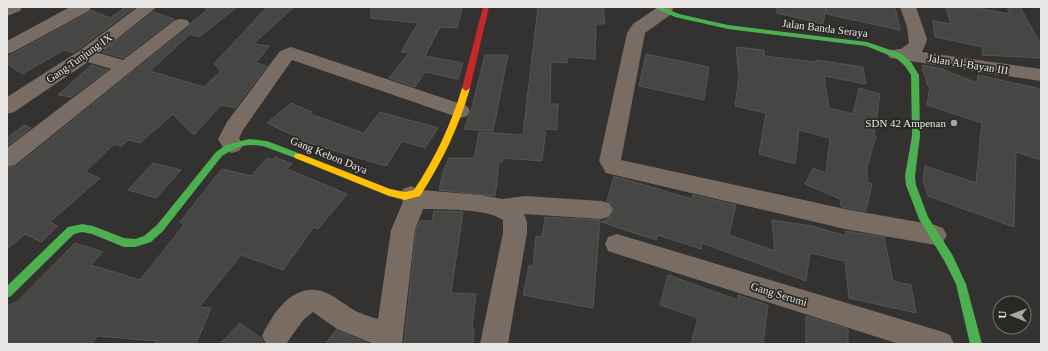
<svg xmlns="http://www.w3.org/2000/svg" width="1048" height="351" font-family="Georgia,serif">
  <rect width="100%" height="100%" fill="#333230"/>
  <g fill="#464644" stroke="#565554">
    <polygon points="126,7 135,7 73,53 64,50 22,74 7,63 7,57 90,12 91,10 110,18"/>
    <polygon points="206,7 237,7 199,37 190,34 150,71 204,87 221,71 214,64 267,7 294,7 253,44 269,46 256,63 267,66 235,108 221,105 194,135 173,114 140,143 129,140 121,146 114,144 85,172 100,178 50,222 58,226 41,242 25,234 7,249 7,168 16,166 191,25 191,23 206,11"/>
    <polygon points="371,7 462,7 457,28 440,27 425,56 463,63 458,79 425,72 415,87 389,78 409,53 401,52 418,23 371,18"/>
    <polygon points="538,7 603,7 605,24 596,24 595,59 567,57 567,63 551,62 550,104 558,104 557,130 546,129 542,161 502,158 502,162 499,162 495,196 439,190 443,172 449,158 474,158 479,132 523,135"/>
    <polygon points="777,7 826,7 823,24 777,13"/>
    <polygon points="827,7 895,7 900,30 826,14"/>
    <polygon points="946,7 972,7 1010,14 1007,7 1020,7 1041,45 1041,58 982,55 983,47 935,37 933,21 951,24"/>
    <polygon points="153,12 174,19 123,58 102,52"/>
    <polygon points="736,47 764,50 764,56 816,62 816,60 863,67 866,84 824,76 829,108 853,114 859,88 880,94 874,135 876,136 867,167 867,182 872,184 866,211 841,207 840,199 805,184 813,168 826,173 830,138 799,130 795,164 759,154 766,113 735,106 739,77"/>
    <polygon points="646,54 709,67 704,100 639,86"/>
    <polygon points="485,55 508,55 493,131 464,129 471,111"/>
    <polygon points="91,65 108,70 71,97 58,95"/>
    <polygon points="923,65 942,69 977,83 978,75 1041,89 1041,160 1016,152 1014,227 928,196 923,180 925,166 976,183 982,123 927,105 930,86 927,85 926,78 923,72"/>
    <polygon points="291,103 312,112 310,114 364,133 380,112 438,128 425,148 402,141 386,166 309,143 305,149 289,143 295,136 267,123"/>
    <polygon points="24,125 31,128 7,146 7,138"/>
    <polygon points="275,157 292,164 287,169 347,194 318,229 314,227 283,270 241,255 199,307 211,308 196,344 155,344 156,341 98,336 91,344 7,344 7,306 17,302 75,243 103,252 91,265 140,280 184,225 180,222 222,169 251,176 267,158 273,160"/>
    <polygon points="153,163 181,170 156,198 128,190"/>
    <polygon points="614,176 692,199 693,195 736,205 729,235 775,251 772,220 812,226 846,236 845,231 884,237 893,281 911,285 916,313 849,298 845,261 810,253 806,281 702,243 701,249 658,235 656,240 601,222 610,218 614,211 610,202 607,201"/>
    <polygon points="434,211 463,212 451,293 476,294 472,329 474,329 473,344 404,344 416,230 420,221 432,221"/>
    <polygon points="545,217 600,220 593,308 523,295 529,266 533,266 536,236 542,237"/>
    <polygon points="668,275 738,300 738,295 768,305 763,344 691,344 698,318 660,305"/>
    <polygon points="806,316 848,329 848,344 806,344"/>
    <polygon points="240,323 261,338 264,344 220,344"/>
    <polygon points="336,330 370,344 325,344"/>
  </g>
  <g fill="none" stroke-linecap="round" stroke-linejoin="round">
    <g fill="#786c63" fill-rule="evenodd">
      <polygon points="7,7 22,7 20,11 7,16"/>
      <polygon points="70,7 91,7 89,11 13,52 7,54 7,41"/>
      <polygon points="138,7 157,7 99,53 123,60 175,20 181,19 187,20 190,24 15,165 7,167 7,148 111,69 88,62 14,112 7,114 7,97 79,51"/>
      <polygon points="658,7 674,7 670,15 645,33 621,160 845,209 935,225 943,228 947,235 943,242 935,245 845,229 606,173 599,161 627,33 633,24"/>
      <polygon points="900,7 916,7 927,39 926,43 922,52 1041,69 1041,81 890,58 887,54 890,50 901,49 909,43 907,27"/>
      <polygon points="291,47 467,106 470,111 467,116 460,118 292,60 243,130 239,138 243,145 239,151 232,153 225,151 218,139 227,122 280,51"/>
      <path d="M411,186L421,190L481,195L502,199L525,196L601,201L609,203L613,210L609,217L601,219L524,214L527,222V233L508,344H480L503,233V220C485,208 445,210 423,209L415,230L402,344H374L337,329L313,312L304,319L286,344H266L262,336C274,310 297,278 329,294C337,298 344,304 352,309C360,314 369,316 378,319L391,230L403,202L400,195L403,189Z"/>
      <polygon points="617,234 940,331 950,335 954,344 899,344 617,254 608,251 605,244 608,237"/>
    </g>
    <g fill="#4caf50" fill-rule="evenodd">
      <polygon points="653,7 662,7 679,14 728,25 867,42 902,54 911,62 919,75 920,136 915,176 916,185 928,217 953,256 966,284 982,344 970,344 956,284 945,262 919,219 906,185 905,176 912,136 911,75 905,66 896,58 866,46 728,29 675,17"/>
      <path d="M249,139L267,141L301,154L302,156L298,159C266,149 255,135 222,156L163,231L151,242L135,247H124L92,234L82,232L74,234L11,296L7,298V286L68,227L82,224L93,226L124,238L135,239L144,236L157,225L216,152L226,145Z"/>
    </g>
    <path fill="#ffc107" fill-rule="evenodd" d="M466,85L470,88C459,127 442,162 420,196L405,200L389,196L295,158L294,156L295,154H301L390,189L405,192L414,190C435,158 451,125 462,88Z"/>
    <polygon fill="#c62828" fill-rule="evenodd" points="483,7 489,7 470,88 466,91 462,88"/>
  </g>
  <circle fill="#a9a8a6" stroke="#2a2825" stroke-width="1.5" cx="954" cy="123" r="4"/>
  <g text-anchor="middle" stroke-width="3.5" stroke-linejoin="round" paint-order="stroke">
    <g font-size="11" fill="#e8e7e5" stroke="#2a2825">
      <text transform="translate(825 28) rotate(7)" y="4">Jalan Banda Seraya</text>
      <text transform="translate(79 58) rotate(-35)" y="4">Gang Tunjung IX</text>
      <text transform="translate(968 64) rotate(9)" y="4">Jalan Al-Bayan III</text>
      <text transform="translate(329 155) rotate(22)" y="4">Gang Kebon Daya</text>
      <text transform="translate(779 294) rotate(17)" y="4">Gang Serumi</text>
    </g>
    <g font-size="11" fill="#e8e7e5" stroke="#2a2825" text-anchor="end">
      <text x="946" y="127">SDN 42 Ampenan</text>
    </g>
  </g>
  <rect width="1048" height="351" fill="none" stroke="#e8e7e5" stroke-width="16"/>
  <g transform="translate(1012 315) rotate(271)"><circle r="19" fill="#2a2825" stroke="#767472"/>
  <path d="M0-3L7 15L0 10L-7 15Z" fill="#a9a8a6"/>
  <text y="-6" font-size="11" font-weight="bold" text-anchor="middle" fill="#e8e7e5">U</text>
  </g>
</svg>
